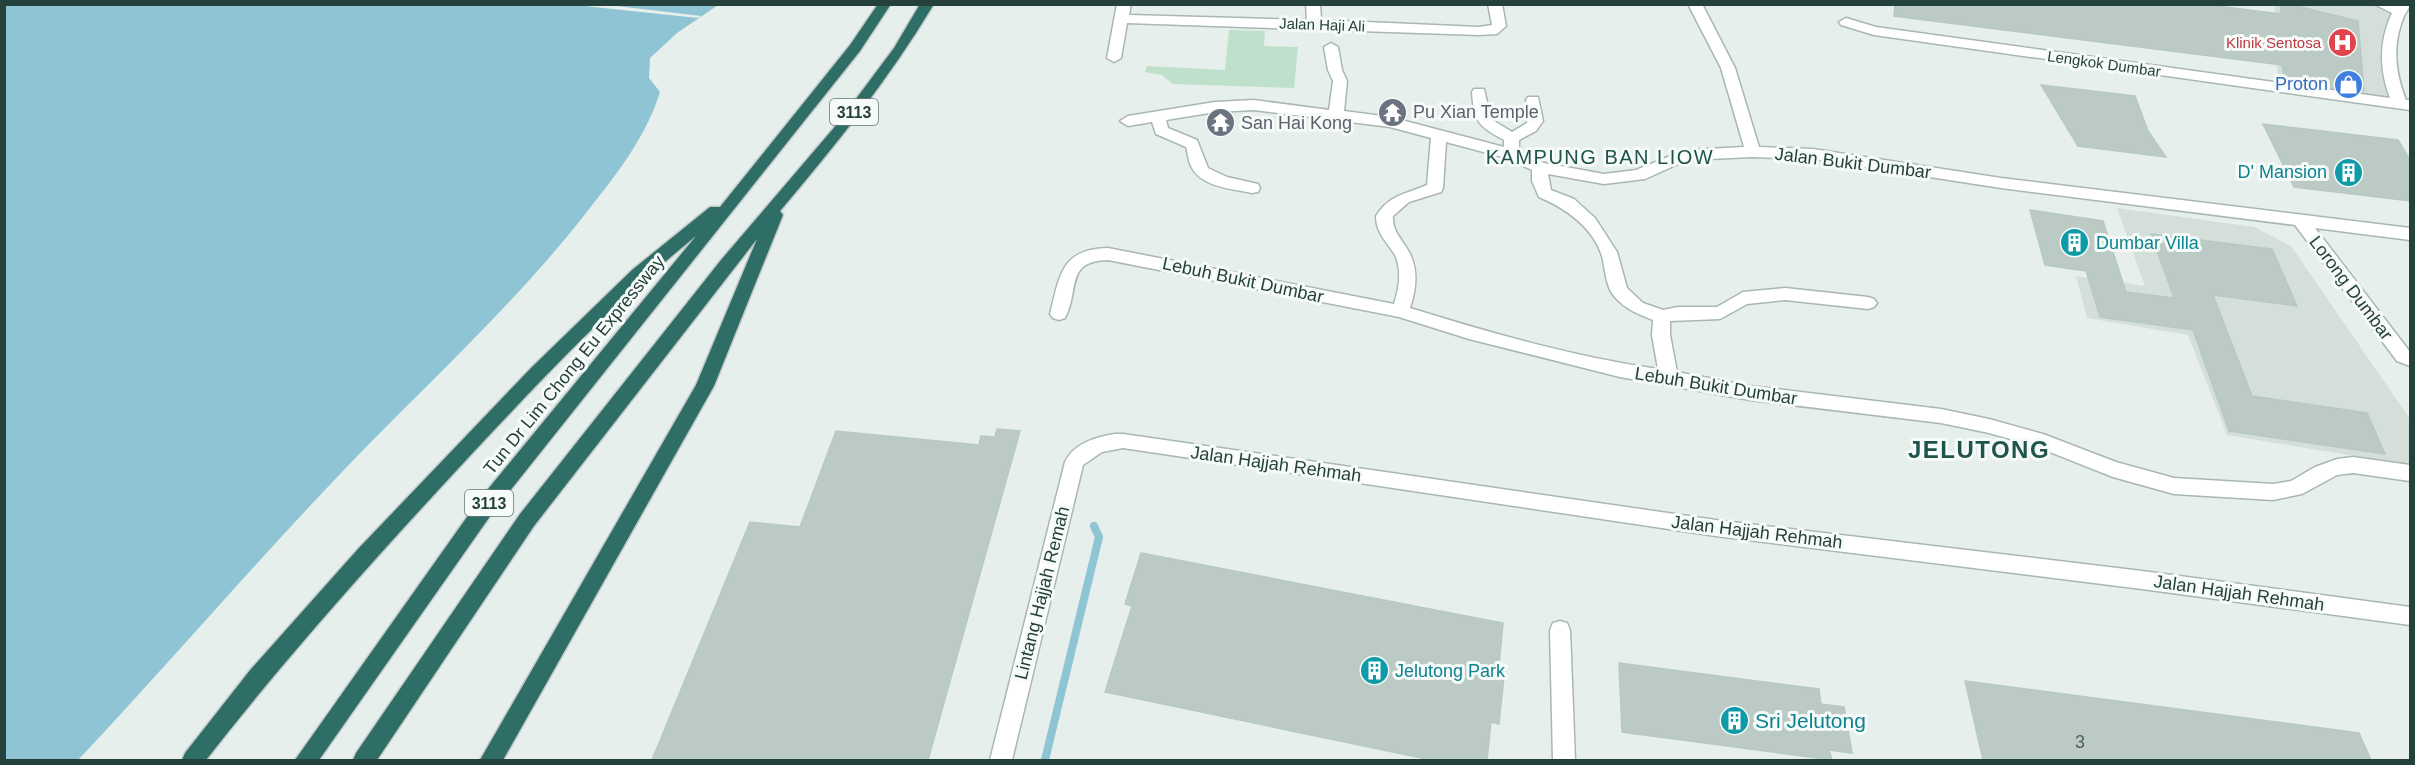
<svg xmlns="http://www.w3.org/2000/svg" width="2415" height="765" font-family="Arial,sans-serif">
  <rect width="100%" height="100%" fill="#e6efeb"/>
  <g fill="#d4dfda">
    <polygon points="2380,4 2399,11 2390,37 2400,104 2278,88 2275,5"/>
    <polygon points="2117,208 2254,227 2291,246 2410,419 2410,465 2227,435 2188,335 2087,318 2076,276 2145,286"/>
  </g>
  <polygon fill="#bfe0ca" points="1229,30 1265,31 1264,46 1298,47 1294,88 1173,84 1162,75 1145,72 1147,66 1225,70"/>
  <path fill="#8ec4d3" d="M4,5H718L677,33L650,58L649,78L660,92C647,134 620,170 593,204C519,301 426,384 342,472C252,566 167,666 78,760H5Z"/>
  <polygon fill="#e6efeb" points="575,5 609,5 701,16 698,18"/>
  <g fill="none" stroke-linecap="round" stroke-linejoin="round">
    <polyline stroke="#8ec4d3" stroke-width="8" points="1045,760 1099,537 1094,526"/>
  </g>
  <g fill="#bbcac5" stroke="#b8c9c3" stroke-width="1.5">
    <polygon points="1895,4 2202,4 2281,14 2281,4 2289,4 2358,21 2364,91 2285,81 2282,65 1894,16"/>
    <polygon points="2041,85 2135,96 2148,131 2166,157 2078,146"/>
    <polygon points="2263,124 2398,140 2410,160 2410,201 2294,187"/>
    <polygon points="2030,210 2103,221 2126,292 2174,298 2151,234 2272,249 2297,306 2213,295 2252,396 2367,413 2385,454 2229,431 2193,330 2100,317 2086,271 2045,265"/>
    <polygon points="997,429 1020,431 928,760 652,760 750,522 800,527 836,431 979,445 981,436 995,437"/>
    <polygon points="1141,553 1503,623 1499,666 1505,667 1499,724 1491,722 1487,760 1431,760 1105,692 1132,606 1125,604"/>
    <polygon points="1619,663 1819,689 1821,704 1844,707 1852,753 1829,750 1832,760 1622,732"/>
    <polygon points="1965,681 2359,733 2371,760 1983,760"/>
  </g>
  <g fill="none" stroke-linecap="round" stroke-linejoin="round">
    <defs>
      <g id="minor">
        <polygon points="1117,4 1131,4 1129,15 1307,20 1306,4 1320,4 1321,20 1479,27 1492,25 1488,4 1502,4 1506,26 1497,34 1479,35 1127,23 1121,58 1114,62 1107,58"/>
        <path d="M1688,4H1702L1735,68L1759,147L1813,149L2001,178L2410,228V240L2315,228L2410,352V366L2397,361L2295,225L2001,188L1813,159L1753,157L1687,160L1645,179L1604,184L1548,174L1551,190L1574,199L1595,218L1617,252L1627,288L1643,303L1663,310L1678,307H1717L1743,292L1785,288L1868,297L1874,299L1877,303L1874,307L1868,309L1785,300L1747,304L1720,319L1670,321V335L1677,372L1750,386L1941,409L1989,419L2043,434L2116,462L2174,478L2273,484L2291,481L2315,467L2337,459L2353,457L2410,465V481L2353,473L2337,475L2302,494L2273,500L2174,494L2113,477L2032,445L1989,433L1941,423L1750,400L1620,377L1469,339L1399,317L1108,260C1064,261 1080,291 1065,318L1059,320L1053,318L1050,314C1060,275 1061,249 1108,248L1394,304C1399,289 1402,270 1395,255C1387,242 1376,233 1376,216C1389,195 1406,194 1427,185L1431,138L1390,127L1254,110L1215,112L1166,120L1168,128L1197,140L1208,168L1227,177L1258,184L1260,188L1258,192L1252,193C1233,189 1200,187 1191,166C1188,160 1188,153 1186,147L1156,134L1152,122L1128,126L1120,121L1128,116L1215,102L1254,100L1329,110L1333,81L1328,70L1324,47L1331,43L1338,47L1342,70L1347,81L1344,111L1390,117L1504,147V140C1478,126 1474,122 1472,92L1474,89H1484L1491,119L1512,132L1527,123L1526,100L1528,97H1538L1543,121L1536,131L1519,140V152L1544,163L1604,174L1636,170L1685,150L1744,147L1721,68ZM1446,142L1506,158L1532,170V181L1539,197C1565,208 1593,227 1602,256C1605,268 1606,287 1614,296C1625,309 1638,314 1653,320L1652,335L1658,369C1574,357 1491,333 1410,308C1417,287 1419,266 1406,247C1399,236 1392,229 1393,216L1409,202L1441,192L1443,188Z"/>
        <path d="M2374,4H2410C2409,9 2406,12 2404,16C2392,45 2395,72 2406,100H2410V110L1874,35L1841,25L1839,22L1846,18L1876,27L2390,98C2379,69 2379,41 2392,13Z"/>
        <path d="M1115,434H1123L1716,520L2142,571L2410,607V625L2142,589L1716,536L1123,448L1102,452L1083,465L1012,760H990L1065,462C1074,443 1096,437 1115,434Z"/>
        <polygon points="1560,621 1567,623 1570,630 1575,760 1553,760 1550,630 1553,623"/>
      </g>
      <g id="highway">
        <path d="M878,4H891L860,51L493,512L319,760H295L479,500L696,236C613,303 541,380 468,458C377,556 288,655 206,760H182L185,753L251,669L358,549L531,368L632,270L710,207H720L850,45Z"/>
        <path d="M920,4H934C889,79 836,145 780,211L783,215L714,386L503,760H480L696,385L757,239L534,526L377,760H353L356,753L520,514L721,260L838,123L894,48Z"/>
      </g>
    </defs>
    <use href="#minor" stroke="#a8b7b3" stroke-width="3"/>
    <use href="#highway" stroke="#c2cac8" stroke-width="3"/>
    <use href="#minor" fill="#fff" fill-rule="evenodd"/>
    <use href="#highway" fill="#2f6e66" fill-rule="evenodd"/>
  </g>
  <defs>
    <symbol id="hospital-disc" viewBox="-11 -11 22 22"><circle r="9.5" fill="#e0444e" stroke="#f6fbf9"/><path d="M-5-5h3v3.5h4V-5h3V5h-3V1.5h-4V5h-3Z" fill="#fff"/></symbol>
    <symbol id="shop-disc" viewBox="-11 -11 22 22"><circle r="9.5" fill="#3f7fe0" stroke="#f6fbf9"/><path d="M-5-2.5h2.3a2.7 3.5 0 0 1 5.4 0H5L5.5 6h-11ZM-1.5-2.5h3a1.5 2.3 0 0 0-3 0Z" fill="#fff"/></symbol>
    <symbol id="temple-disc" viewBox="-11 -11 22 22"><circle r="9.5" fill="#6b7280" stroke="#f6fbf9"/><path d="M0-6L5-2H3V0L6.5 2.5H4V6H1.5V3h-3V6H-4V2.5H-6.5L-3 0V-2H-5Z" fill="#fff"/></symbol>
    <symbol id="building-disc" viewBox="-11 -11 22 22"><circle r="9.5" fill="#0f9aa8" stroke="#f6fbf9"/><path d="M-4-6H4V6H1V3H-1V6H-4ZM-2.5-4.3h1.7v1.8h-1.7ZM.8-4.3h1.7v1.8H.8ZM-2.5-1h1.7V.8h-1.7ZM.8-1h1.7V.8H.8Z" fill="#fff"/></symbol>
  </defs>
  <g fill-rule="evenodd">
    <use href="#hospital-disc" x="2326" y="26" width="33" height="33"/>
    <use href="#shop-disc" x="2332" y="68" width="33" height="33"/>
    <use href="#temple-disc" x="1376" y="96" width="33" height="33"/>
    <use href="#temple-disc" x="1204" y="106" width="33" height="33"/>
    <use href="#building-disc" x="2332" y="156" width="33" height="33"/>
    <use href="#building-disc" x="2058" y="226" width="33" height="33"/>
    <use href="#building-disc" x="1358" y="654" width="33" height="33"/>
    <use href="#building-disc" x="1718" y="704" width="33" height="33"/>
  </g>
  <g text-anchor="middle" stroke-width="6" stroke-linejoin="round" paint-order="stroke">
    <g font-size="15" fill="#24413c" stroke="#f6fbf9">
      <text transform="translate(1322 25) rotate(2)" y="5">Jalan Haji Ali</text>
      <text transform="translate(2104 64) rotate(8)" y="5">Lengkok Dumbar</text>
    </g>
    <g font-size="15" fill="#be3a42" stroke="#f6fbf9" text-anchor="end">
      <text x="2321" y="48">Klinik Sentosa</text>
    </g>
    <g fill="#f6fbf9" stroke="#637975" stroke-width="1.5">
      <rect x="830" y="99" width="48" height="26" rx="4.5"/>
      <rect x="465" y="490" width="48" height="26" rx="4.5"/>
    </g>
    <g font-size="16" font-weight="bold" fill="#24413c">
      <text x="854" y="118">3113</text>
      <text x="489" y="509">3113</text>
    </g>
    <g font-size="18" fill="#366cbe" stroke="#f6fbf9" text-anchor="end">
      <text x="2328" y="90">Proton</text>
    </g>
    <g font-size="18" fill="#5b616d" stroke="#f6fbf9" text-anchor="start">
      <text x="1413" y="118">Pu Xian Temple</text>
      <text x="1241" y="129">San Hai Kong</text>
    </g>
    <g font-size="18" fill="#24413c" stroke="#f6fbf9">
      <text transform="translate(1853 163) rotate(7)" y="6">Jalan Bukit Dumbar</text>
      <text transform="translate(1243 280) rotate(12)" y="6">Lebuh Bukit Dumbar</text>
      <text transform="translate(2351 288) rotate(53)" y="6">Lorong Dumbar</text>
      <text transform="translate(574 365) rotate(-51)" y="6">Tun Dr Lim Chong Eu Expressway</text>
      <text transform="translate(1716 386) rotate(9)" y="6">Lebuh Bukit Dumbar</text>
      <text transform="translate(1276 464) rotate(8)" y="6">Jalan Hajjah Rehmah</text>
      <text transform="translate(1757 532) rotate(7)" y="6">Jalan Hajjah Rehmah</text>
      <text transform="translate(1042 593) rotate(-76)" y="6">Lintang Hajjah Remah</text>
      <text transform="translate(2239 593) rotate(8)" y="6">Jalan Hajjah Rehmah</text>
    </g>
    <g font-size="18" fill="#0d838f" stroke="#f6fbf9" text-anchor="start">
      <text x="2327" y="178" text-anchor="end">D' Mansion</text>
      <text x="2096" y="249">Dumbar Villa</text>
      <text x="1395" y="677">Jelutong Park</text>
    </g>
    <g font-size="18" fill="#4a635e">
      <text x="2080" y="748">3</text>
    </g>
    <g font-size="20" letter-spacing="1.5" fill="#1f544b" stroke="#f6fbf9">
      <text x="1600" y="164">KAMPUNG BAN LIOW</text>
    </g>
    <g font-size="21" fill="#0d838f" stroke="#f6fbf9" text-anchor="start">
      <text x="1755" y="728">Sri Jelutong</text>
    </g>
    <g font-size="24" font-weight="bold" letter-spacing="1.5" fill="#1f544b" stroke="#f6fbf9">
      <text x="1979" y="458">JELUTONG</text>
    </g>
  </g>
  <rect width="2415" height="765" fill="none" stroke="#24413c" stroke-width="12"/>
</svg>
